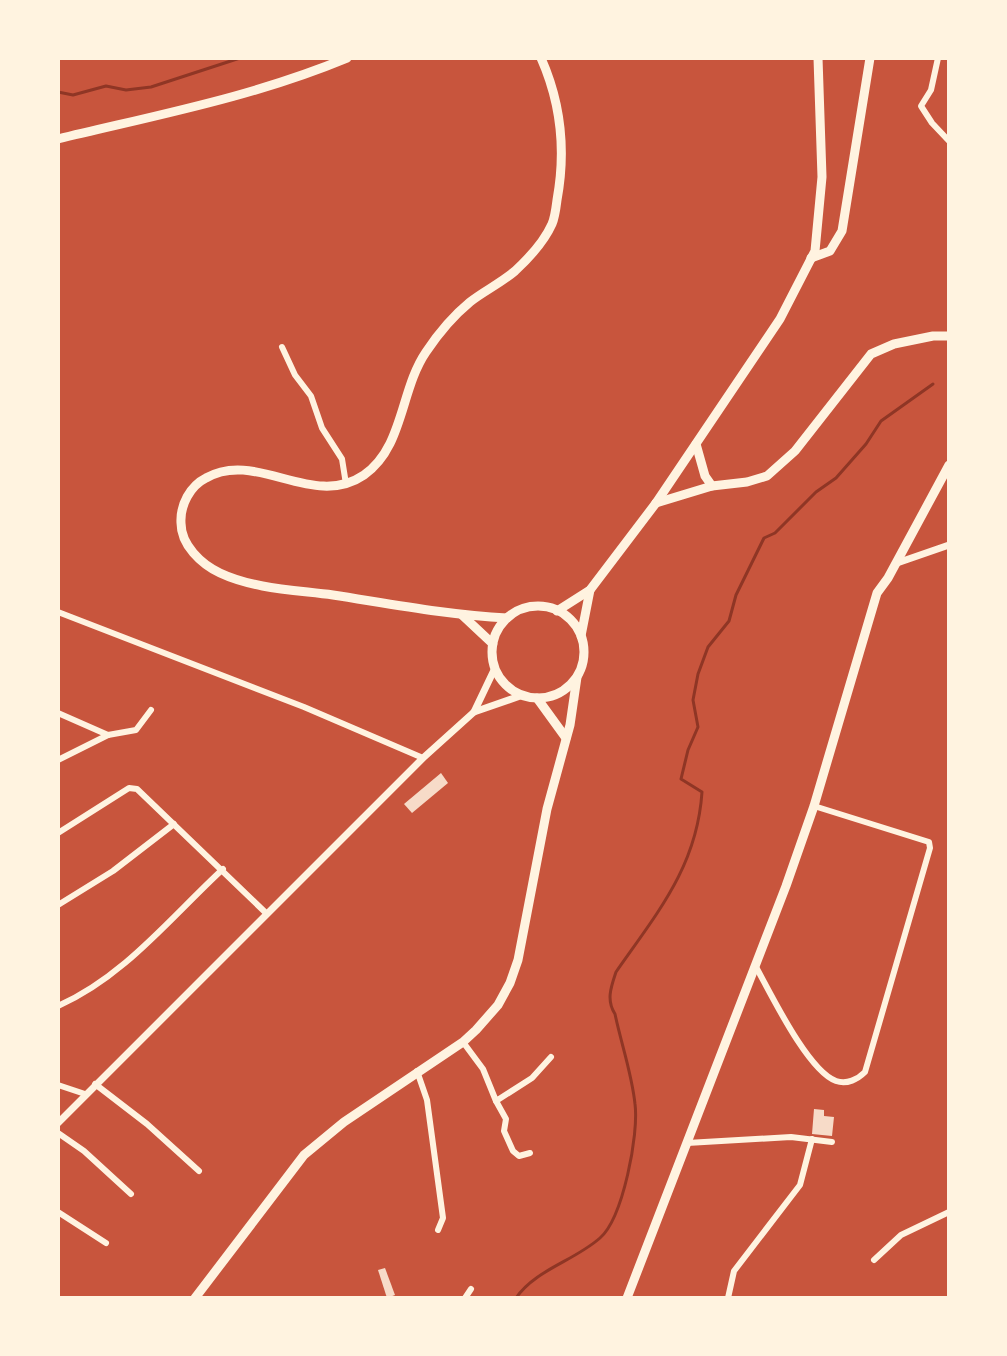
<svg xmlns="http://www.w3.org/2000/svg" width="1007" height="1356" font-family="'Exo 2',sans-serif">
  <rect width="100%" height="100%" fill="#c8553d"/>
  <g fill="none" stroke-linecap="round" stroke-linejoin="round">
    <g stroke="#8f3625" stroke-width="3">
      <polyline points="58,92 73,95 106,86 126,90 151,87 240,58"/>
      <path d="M516,1298C535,1270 574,1261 600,1238C623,1218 639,1134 635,1104C632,1074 621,1043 615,1014C606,1000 611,987 616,972C657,913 697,867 702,792L681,779L688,750L698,727L693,700L698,674L708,647L729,621L736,595L764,538L775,533L816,492L836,478L866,444L881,421L933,384"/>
    </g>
  </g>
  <g fill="#f7dbc8">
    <polygon points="441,773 448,783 412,813 404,804"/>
    <polygon points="814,1109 824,1110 824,1116 834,1117 832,1136 812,1134"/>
    <polygon points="385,1268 395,1295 387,1298 378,1270"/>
  </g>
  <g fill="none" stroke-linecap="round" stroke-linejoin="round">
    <g stroke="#fff3e0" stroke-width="6">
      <polyline points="938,58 931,90 921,106 932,123 949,141"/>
      <polyline points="282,347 295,375 311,396 322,428 342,459 346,484"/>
      <polyline points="58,612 304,707 423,758"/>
      <polyline points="58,713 108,735"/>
      <polyline points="58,760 108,735 136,730 151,710"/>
      <polyline points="58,833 129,788 137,789 267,914"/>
      <polyline points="58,905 113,871 174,824"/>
      <path d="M756,967C771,994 808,1071 836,1081C847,1085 858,1079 865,1072L930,848L929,842L814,806"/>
      <path d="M58,1006C124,977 171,917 223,869"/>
      <polyline points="463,1042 483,1069 496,1101 532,1078 551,1057"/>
      <polyline points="417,1071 427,1100 443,1218 438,1230"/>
      <polyline points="95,1084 147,1124 199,1171"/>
      <polyline points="58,1085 85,1094"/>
      <polyline points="496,1101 506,1119 504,1131 513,1151 519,1156 530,1153"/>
      <polyline points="58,1133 84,1151 131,1194"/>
      <polyline points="687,1143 791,1137 832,1142"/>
      <polyline points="58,1212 106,1243"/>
      <polyline points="874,1260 901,1235 949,1212"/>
      <polyline points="465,1298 471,1289"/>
      <polyline points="728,1298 734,1271 800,1185 812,1139"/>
    </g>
    <g stroke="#fff3e0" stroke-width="7">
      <polyline points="897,563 949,545"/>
      <polyline points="474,712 523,695"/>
      <polyline points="58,1123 423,758 474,712 495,668"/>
    </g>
    <g stroke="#fff3e0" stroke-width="9">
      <path d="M58,139C157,115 253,97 347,58"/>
      <circle cx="538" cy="652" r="46"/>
      <polyline points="557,611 590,590 656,503"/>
      <polyline points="462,615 493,644"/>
      <path d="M507,618C448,615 391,604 333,595C296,590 254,589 220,573C201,564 181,545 181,523C180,505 190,486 206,478C256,449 313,510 364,475C404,447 400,390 426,352C438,334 453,316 470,302C484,291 501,283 515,271C529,258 544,242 552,224C555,217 556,208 557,200C566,151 561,103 541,58"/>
      <polyline points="581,636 590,590"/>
      <polyline points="537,698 566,738"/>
      <polyline points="195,1298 304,1155 344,1122 463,1042 476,1030 498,1005 510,983 518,960 547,809 570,725 577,677"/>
    </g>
    <g stroke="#fff3e0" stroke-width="9">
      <polyline points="811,258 830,251 842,231 870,58"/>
      <polyline points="696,444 705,476 712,486"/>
      <polyline points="656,503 780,319 815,251 822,177 818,58"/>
      <polyline points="656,503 712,486 747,482 767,476 795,451 871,354 894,344 933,336 949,336"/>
      <polyline points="627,1298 786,886 814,806 877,593 888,578 949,465"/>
    </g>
  </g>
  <rect width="1007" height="1356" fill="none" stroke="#fff3e0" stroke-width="120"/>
</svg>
